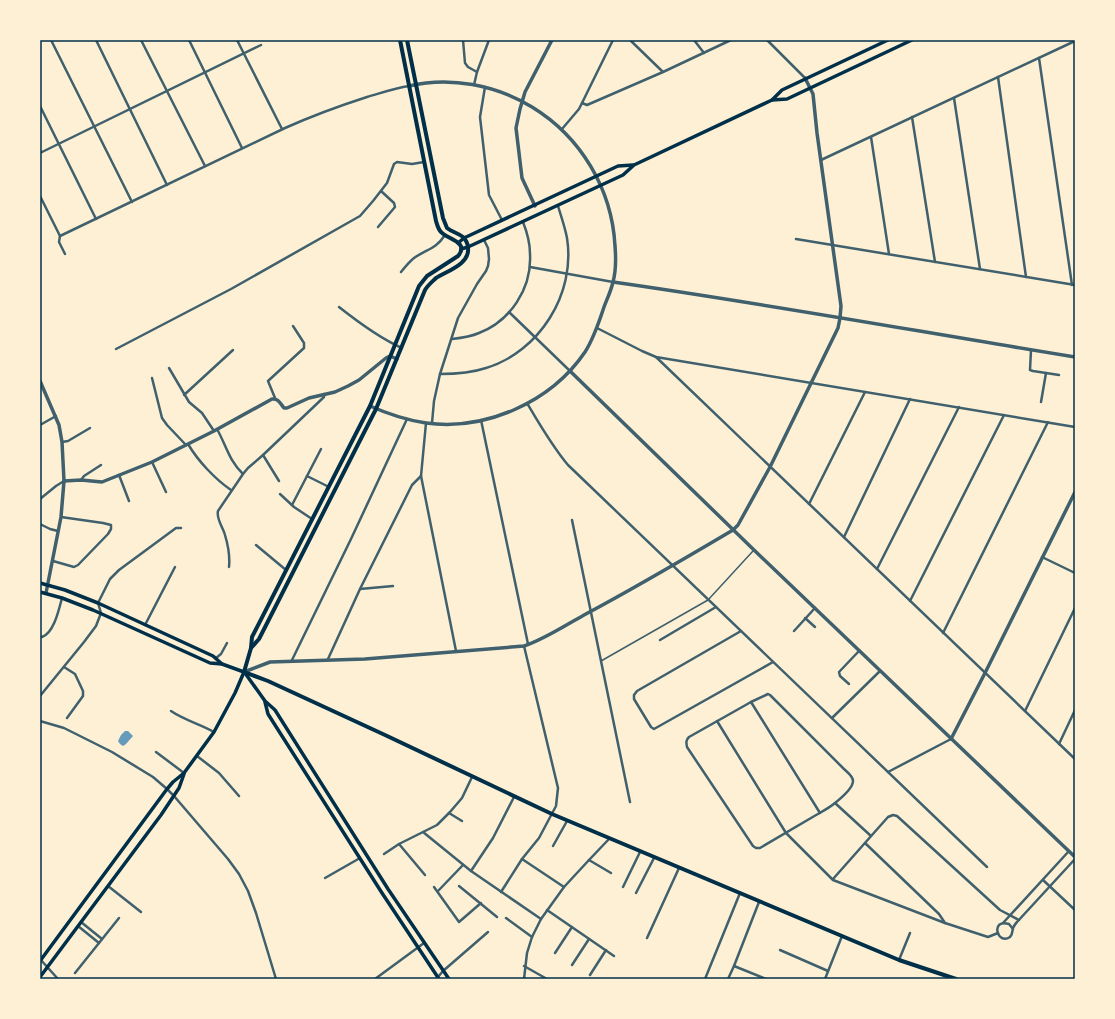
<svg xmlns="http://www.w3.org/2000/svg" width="1115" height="1019" font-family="'Fira Sans',sans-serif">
  <rect width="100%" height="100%" fill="#fdf0d5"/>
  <polygon fill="#669bbc" points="125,731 128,731 133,736 126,744 123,746 120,744 118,741 121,735"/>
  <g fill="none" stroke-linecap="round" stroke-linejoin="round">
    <polyline stroke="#3f606c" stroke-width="1.5" points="601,661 708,600 753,551"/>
    <g stroke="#3f606c" stroke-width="2.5">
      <polyline points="51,40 132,202"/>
      <polyline points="96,40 167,185"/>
      <polyline points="141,40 205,166"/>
      <polyline points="189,40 242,148"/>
      <polyline points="237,40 282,129"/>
      <polyline points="463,40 465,63 468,67 477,72"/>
      <polyline points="630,40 663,72"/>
      <polyline points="694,40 704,53"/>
      <polyline points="767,40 805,78"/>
      <polyline points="1039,58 1072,285"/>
      <polyline points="998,77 1026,277"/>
      <polyline points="474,85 477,72 489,40"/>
      <polyline points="485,87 480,117 489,195 502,220"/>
      <polyline points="954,98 980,269"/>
      <polyline points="582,103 587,105 663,72 731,40"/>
      <polyline points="40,106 96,219"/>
      <polyline points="912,117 935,262"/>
      <polyline points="562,129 579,109 582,103 613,40"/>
      <polyline points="871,137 889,254"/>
      <polyline points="40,153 261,45"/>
      <polyline points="821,160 1075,41"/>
      <polyline points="40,196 60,236 59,242 65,254"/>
      <polyline points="378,227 395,207 394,203 381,191"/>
      <path d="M60,236L285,128C312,116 339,106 367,97C381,93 395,88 409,86"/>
      <polyline points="796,239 1075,285"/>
      <polyline points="530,267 613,282"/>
      <path d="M401,272C405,267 409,262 414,258C427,249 436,249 445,235"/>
      <path d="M339,307C358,322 379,338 402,348"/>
      <polyline points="509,312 570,371"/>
      <polyline points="597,328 642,351 656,357 1075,427"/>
      <path d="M452,339C461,338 470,337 479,333C510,321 532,289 530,254C530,243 527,232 523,222"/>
      <polyline points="116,349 231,289 360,216 373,201 387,183 394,164 397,162 412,164 424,162"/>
      <polyline points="1031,350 1030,370 1033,371 1059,375"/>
      <polyline points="656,357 1075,759"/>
      <polyline points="169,368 189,402 202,413 214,431"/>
      <path d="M440,374C456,374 471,373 486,368C539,352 576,294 567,238C565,227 561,216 558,206"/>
      <polyline points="152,378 162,418 167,425 186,445"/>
      <polyline points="184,395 233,350"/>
      <polyline points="275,398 268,381 304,348 304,343 293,326"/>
      <polyline points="1041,402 1046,373"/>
      <path d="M527,403C540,425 552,446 568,465L987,867"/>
      <polyline points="481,420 528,644"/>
      <polyline points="426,423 421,476 456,651"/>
      <polyline points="432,423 434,401 440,374 458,318 477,284 486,271 488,266 489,259 488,248 484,240"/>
      <polyline points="40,425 56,416"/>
      <path d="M217,429C226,445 229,461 243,474"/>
      <polyline points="62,442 68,441 90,428"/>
      <path d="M188,444C198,461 215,479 231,490"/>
      <polyline points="263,455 279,481"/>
      <polyline points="152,462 166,492"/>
      <polyline points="119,475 129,501"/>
      <polyline points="307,476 329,487"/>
      <polyline points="81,480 84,476 101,465"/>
      <polyline points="280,494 294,507 312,519"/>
      <polyline points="40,499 56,486 64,481"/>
      <polyline points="809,504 865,392"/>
      <polyline points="292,505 321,449"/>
      <polyline points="572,520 630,802"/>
      <polyline points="40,524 50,529 58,531"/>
      <polyline points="844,537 910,399"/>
      <polyline points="256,545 286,570"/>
      <polyline points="1042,557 1075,573"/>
      <polyline points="53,561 74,567 78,565 108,534 111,529 111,525 103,523 61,517"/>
      <path d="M229,567C230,557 228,545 225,535C223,527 216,519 218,511L243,474L248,468L263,455L324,397V394"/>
      <polyline points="877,569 959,407"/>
      <polyline points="360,589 393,586"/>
      <polyline points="910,601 1004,415"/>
      <polyline points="805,618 815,627"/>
      <polyline points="145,625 175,567"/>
      <polyline points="741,631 637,691 634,695 634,699 651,727 654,729 773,662"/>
      <polyline points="794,631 815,608"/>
      <polyline points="943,633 1048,422"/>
      <path d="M40,636L42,637C54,633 59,609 62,598"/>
      <polyline points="660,640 716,607"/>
      <polyline points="216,658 221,654 227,643"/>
      <polyline points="328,659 360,589 412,485 421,476"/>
      <polyline points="292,660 351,539 407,419"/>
      <polyline points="64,667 75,674 83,691 83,696 67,718"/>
      <polyline points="849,684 840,676 839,672 859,651"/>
      <path d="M768,694L770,695L844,769C847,772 853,776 853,781C853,788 840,799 835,803C828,809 819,813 811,818C794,828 777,838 760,848H756L753,846L687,747C686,742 686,740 689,737L751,702Z"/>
      <polyline points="40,696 84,642 96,626 101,613 98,603 110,579 119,570 176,528 181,528"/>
      <polyline points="751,702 820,813"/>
      <path d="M171,711C184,720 200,724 214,732"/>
      <polyline points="1025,711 1075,608"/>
      <polyline points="832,718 880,671"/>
      <polyline points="40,721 64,728 112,752 153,777 167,789 174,796 228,859 239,874 248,891 256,913 276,979"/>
      <polyline points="717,721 786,833 833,880 945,923 988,937 998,933"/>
      <polyline points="1059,744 1075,710"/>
      <polyline points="156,752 184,773"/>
      <polyline points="197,756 219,773 239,796"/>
      <polyline points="888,772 951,739"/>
      <polyline points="835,803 871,836"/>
      <polyline points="449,813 462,821"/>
      <polyline points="423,832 471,871 541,919"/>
      <polyline points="865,843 939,914 945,923"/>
      <polyline points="399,844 425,875"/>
      <polyline points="553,846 567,821"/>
      <polyline points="384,854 399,844 437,825 450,812 462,798 472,777"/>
      <polyline points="522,859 564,887"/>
      <polyline points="589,860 611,873"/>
      <polyline points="471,871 493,838 514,797"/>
      <polyline points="325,878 360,858"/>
      <polyline points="833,879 888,817 893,815 897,816 1000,910 1019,920"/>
      <polyline points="1043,880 1075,910"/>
      <polyline points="108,886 141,912"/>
      <polyline points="459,886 497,917"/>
      <polyline points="434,887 459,922 481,903"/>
      <polyline points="623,887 640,852"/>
      <polyline points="438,891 463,865"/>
      <polyline points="501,892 522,859 539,838 556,806 558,788 524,646"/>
      <polyline points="636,893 654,858"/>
      <polyline points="547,910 614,956"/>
      <polyline points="506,918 532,937"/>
      <polyline points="81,922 102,939"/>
      <polyline points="1003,923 1069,851"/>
      <polyline points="78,926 99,943"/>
      <path d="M1013,929L1009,924C990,918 997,946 1010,937C1013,934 1012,931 1013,928C1014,926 1015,924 1017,922L1075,859"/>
      <polyline points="647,938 679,868"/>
      <polyline points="780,950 828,971"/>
      <polyline points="555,953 572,927"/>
      <polyline points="40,959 58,979"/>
      <polyline points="899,960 910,933"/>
      <polyline points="572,965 589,939"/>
      <polyline points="524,966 547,979"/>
      <polyline points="734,966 766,979"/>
      <polyline points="75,973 119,918"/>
      <polyline points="590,975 606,950"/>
      <polyline points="438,977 443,971 488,932"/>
      <polyline points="375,979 424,943"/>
      <polyline points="524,979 527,953 532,937 541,919 564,887 589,860 609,839"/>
      <polyline points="705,979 740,893"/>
      <polyline points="728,979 734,966 759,902"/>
      <polyline points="825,979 842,936"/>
    </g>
    <g stroke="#3f606c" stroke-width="3.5">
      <polyline points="535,206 522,178 516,128 520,109 525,92 552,40"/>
      <path d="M613,282C768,304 921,332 1075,357"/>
      <polyline points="570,371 754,550 1075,857"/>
      <polyline points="40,381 59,425 62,442 64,481 61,517 46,593"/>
      <path d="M370,406C388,414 406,420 426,423C486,431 551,402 585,352C594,338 599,322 604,307C607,299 611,291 613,282C616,271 616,258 615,246C612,189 581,137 532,107C496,85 450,76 409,86"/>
      <path d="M64,481L81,480L102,482L152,462L214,431L272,399C278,398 280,403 284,408H287L309,398L335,392L348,386L359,380L386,358L390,356L397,359"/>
      <path d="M244,672L270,662L365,659L524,646C543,640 566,625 584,615C635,588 684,559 733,530L738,525L770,467L838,328L840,318L841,306L817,133L813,94L805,78"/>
      <polyline points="951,739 985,673 1075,492"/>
    </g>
    <g stroke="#003049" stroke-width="3.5">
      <polyline points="772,100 782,90 888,40"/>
      <polyline points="458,243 464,238 618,166 633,165"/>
      <polyline points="461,249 468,247 623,175 634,165 772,100 787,99 912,40"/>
      <polyline points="40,583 65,590 98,603 213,656 222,664"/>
      <polyline points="40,592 62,598 93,610 210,663 222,664 244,672"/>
      <polyline points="245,673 265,701 275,710 388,889 449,979"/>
      <polyline points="265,702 268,714 382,893 439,979"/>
      <polyline points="40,961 167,789 173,782 184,773 214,732 235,693 244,672"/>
      <polyline points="40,977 161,815 179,788 184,774"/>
    </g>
    <g stroke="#003049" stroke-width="4">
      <path d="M400,40L436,221C437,224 438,229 441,232C447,239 470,242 458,256L427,276L419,286L370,406L252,637L251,648L244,672L268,681L385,735L552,814L899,960L956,979"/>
      <path d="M251,648L259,639L376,409L425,290C428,285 432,282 436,278C447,271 470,264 468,248C468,244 466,240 463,237C458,233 452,232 447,228L443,218L407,40"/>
    </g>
  </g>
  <rect width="1115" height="1019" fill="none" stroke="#fdf0d5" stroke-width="82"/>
  <rect x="41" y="41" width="1033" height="937" fill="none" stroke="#003049" stroke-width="1.5"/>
</svg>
